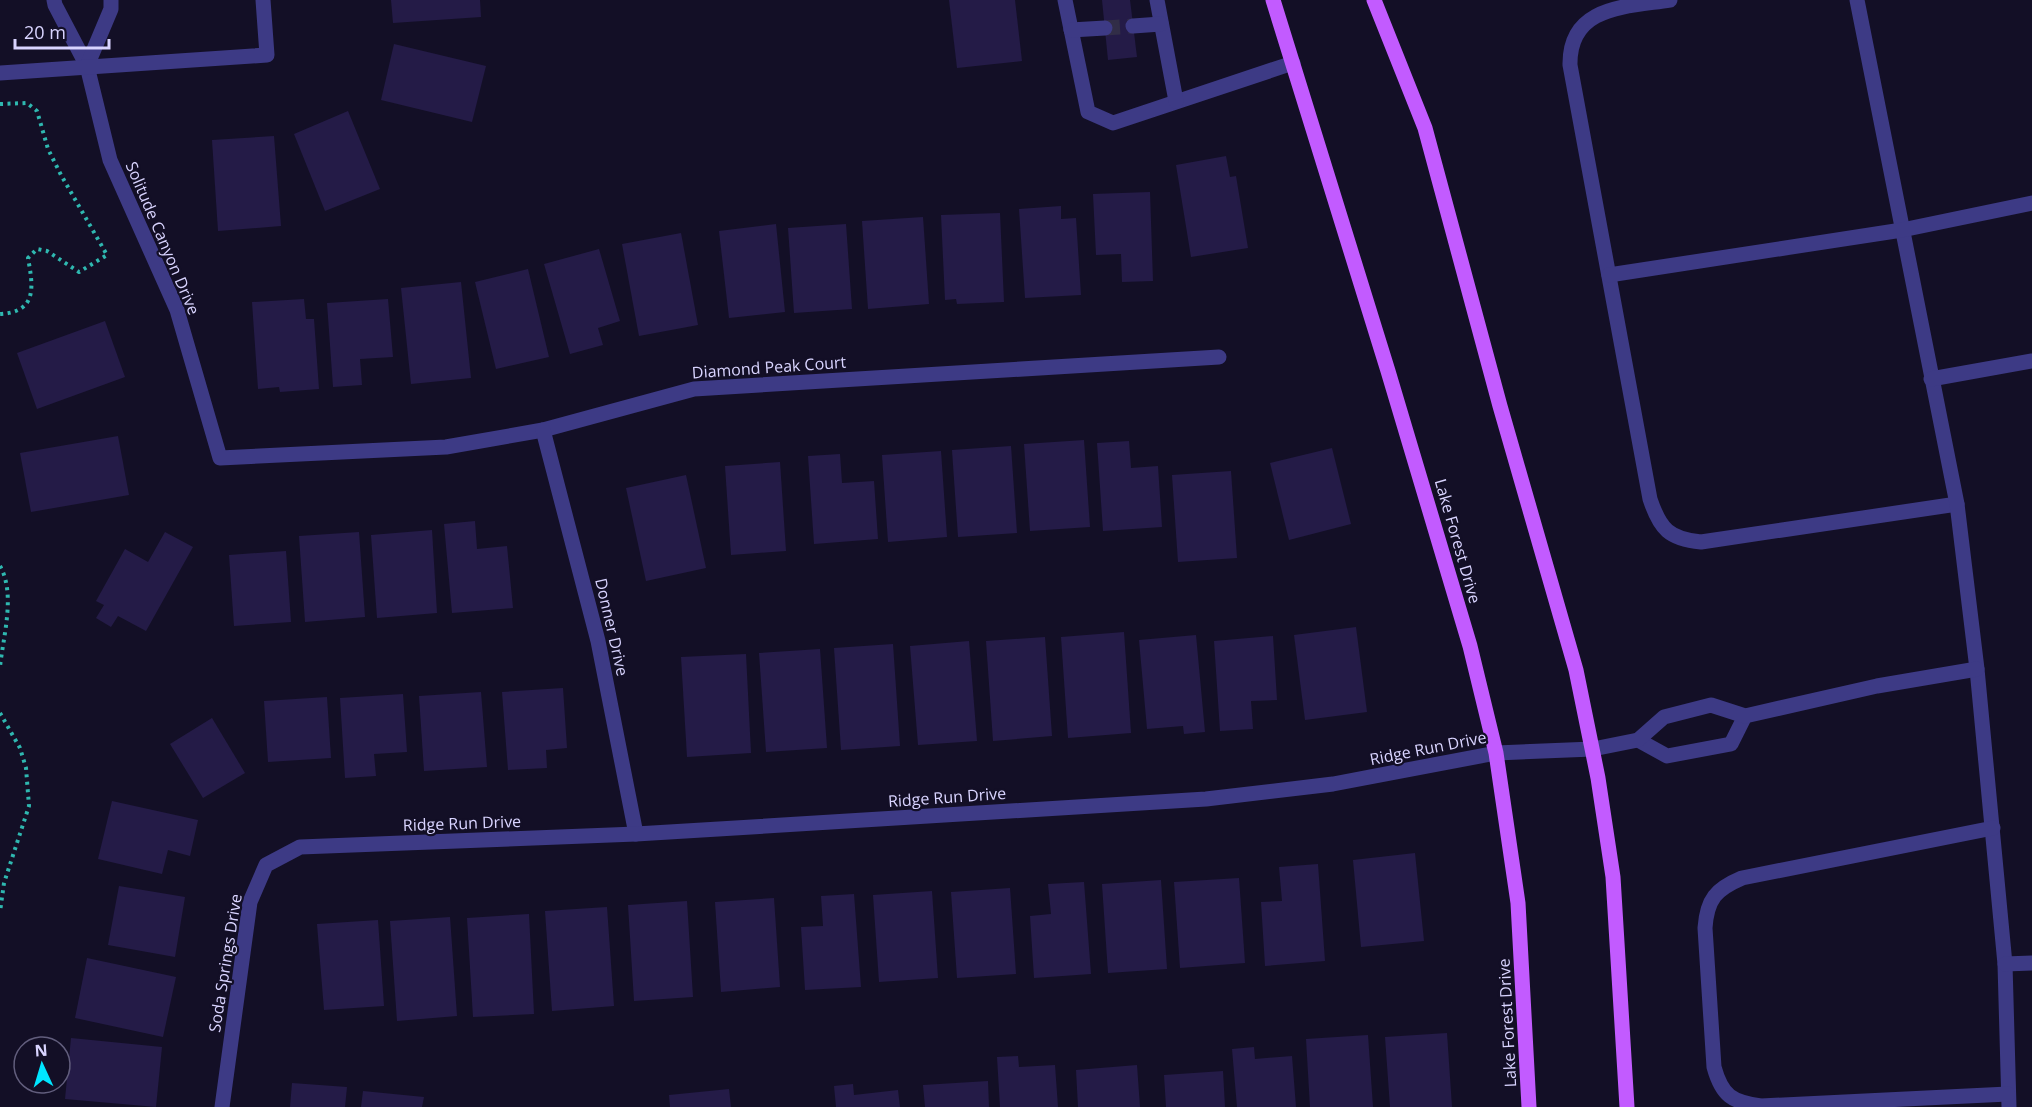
<svg xmlns="http://www.w3.org/2000/svg" width="2032" height="1107" font-family="'Open Sans',sans-serif">
  <rect width="100%" height="100%" fill="#130f26"/>
  <g fill="#241b47">
    <polygon points="391,0 480,0 481,17 393,23"/>
    <polygon points="949,0 1015,0 1022,61 957,68"/>
    <polygon points="1102,0 1130,0 1137,57 1108,60"/>
    <polygon points="394,44 486,66 472,122 381,100"/>
    <polygon points="348,111 380,189 325,211 294,134"/>
    <polygon points="274,136 281,226 218,231 212,140"/>
    <polygon points="1226,156 1230,177 1236,176 1248,248 1191,257 1176,165"/>
    <polygon points="1150,192 1153,281 1122,282 1121,254 1096,255 1093,194"/>
    <polygon points="1061,206 1061,219 1076,218 1081,295 1025,298 1019,209"/>
    <polygon points="1000,213 1004,302 957,304 956,299 945,300 941,215"/>
    <polygon points="923,217 929,304 868,309 862,221"/>
    <polygon points="776,224 785,312 729,318 719,231"/>
    <polygon points="846,224 852,309 794,313 788,228"/>
    <polygon points="681,233 698,325 639,336 622,244"/>
    <polygon points="599,249 620,321 598,328 603,345 570,354 544,264"/>
    <polygon points="528,269 549,357 496,369 475,282"/>
    <polygon points="461,282 471,378 411,384 401,288"/>
    <polygon points="304,299 306,319 314,319 319,389 280,392 279,387 258,389 252,302"/>
    <polygon points="388,299 393,357 360,359 362,385 333,387 327,303"/>
    <polygon points="105,321 125,377 37,409 17,353"/>
    <polygon points="118,436 129,495 31,512 20,453"/>
    <polygon points="1084,440 1090,527 1030,531 1024,444"/>
    <polygon points="1129,441 1131,468 1158,466 1162,527 1103,531 1097,443"/>
    <polygon points="1011,446 1017,533 958,537 952,450"/>
    <polygon points="1332,448 1351,524 1289,540 1270,463"/>
    <polygon points="941,451 947,537 888,542 882,455"/>
    <polygon points="840,454 842,483 874,481 878,539 814,544 808,456"/>
    <polygon points="780,462 786,551 731,555 725,466"/>
    <polygon points="1231,471 1237,558 1178,562 1172,475"/>
    <polygon points="686,475 706,568 646,581 626,488"/>
    <polygon points="475,521 477,549 507,546 513,608 452,613 444,524"/>
    <polygon points="432,530 437,613 377,618 371,535"/>
    <polygon points="165,532 193,547 146,631 118,616 111,627 96,618 104,605 96,601 125,549 148,562"/>
    <polygon points="359,532 365,617 305,622 299,536"/>
    <polygon points="286,551 291,622 234,626 229,555"/>
    <polygon points="1356,627 1367,712 1305,720 1294,635"/>
    <polygon points="1124,632 1131,733 1068,738 1061,637"/>
    <polygon points="1196,635 1205,732 1184,734 1183,726 1147,729 1139,640"/>
    <polygon points="1273,636 1277,700 1251,701 1253,729 1220,731 1214,641"/>
    <polygon points="1045,637 1052,736 993,741 986,641"/>
    <polygon points="969,641 977,741 918,745 910,646"/>
    <polygon points="893,644 900,746 841,750 834,648"/>
    <polygon points="820,649 827,748 766,752 759,653"/>
    <polygon points="746,654 751,753 687,757 681,657"/>
    <polygon points="563,688 567,748 546,750 547,768 508,770 502,692"/>
    <polygon points="481,692 487,767 424,771 419,696"/>
    <polygon points="403,694 407,752 374,754 376,776 345,778 340,698"/>
    <polygon points="327,697 331,758 268,762 264,701"/>
    <polygon points="212,718 245,773 203,798 170,744"/>
    <polygon points="112,801 198,820 190,856 168,850 162,874 98,859"/>
    <polygon points="1415,853 1424,941 1361,947 1353,860"/>
    <polygon points="1318,864 1325,961 1265,966 1261,902 1282,901 1279,867"/>
    <polygon points="1239,878 1245,963 1180,968 1174,882"/>
    <polygon points="1161,880 1167,969 1108,973 1102,884"/>
    <polygon points="1084,882 1091,974 1034,978 1030,916 1051,914 1048,884"/>
    <polygon points="119,886 185,897 175,957 108,945"/>
    <polygon points="1010,888 1016,974 957,978 951,892"/>
    <polygon points="932,891 938,978 879,982 873,895"/>
    <polygon points="854,894 861,987 805,990 801,927 823,926 821,896"/>
    <polygon points="774,898 780,987 721,992 715,902"/>
    <polygon points="687,901 693,997 634,1001 628,905"/>
    <polygon points="607,907 614,1006 552,1011 545,911"/>
    <polygon points="529,914 534,1014 473,1017 467,918"/>
    <polygon points="450,917 457,1016 397,1021 390,921"/>
    <polygon points="378,920 384,1006 324,1010 317,924"/>
    <polygon points="87,958 176,977 163,1037 75,1018"/>
    <polygon points="1447,1033 1452,1107 1390,1107 1385,1037"/>
    <polygon points="1368,1035 1373,1107 1310,1107 1306,1039"/>
    <polygon points="71,1038 162,1047 156,1107 65,1099"/>
    <polygon points="1254,1047 1255,1059 1292,1056 1296,1107 1237,1107 1232,1049"/>
    <polygon points="1018,1056 1019,1067 1055,1065 1058,1107 1000,1107 997,1057"/>
    <polygon points="1137,1065 1140,1107 1078,1107 1076,1070"/>
    <polygon points="1223,1071 1225,1107 1166,1107 1164,1075"/>
    <polygon points="988,1081 989,1107 925,1107 923,1085"/>
    <polygon points="292,1083 347,1087 345,1107 290,1107"/>
    <polygon points="853,1084 854,1095 898,1090 900,1107 836,1107 834,1086"/>
    <polygon points="729,1089 731,1107 670,1107 669,1095"/>
    <polygon points="363,1091 424,1097 422,1107 361,1107"/>
  </g>
  <g fill="none" stroke-linecap="round" stroke-linejoin="round">
    <polyline stroke="#312d47" stroke-width="15" stroke-dasharray="15 8" stroke-linecap="butt" points="1105,28 1133,26"/>
    <g stroke="#2fb8b0" stroke-width="4" stroke-dasharray="3 4.5" stroke-linecap="butt">
      <path d="M0,104L27,103L37,111L48,149L61,175L107,255L79,272L47,251L37,249L28,258C33,286 38,312 0,314"/>
      <path d="M0,566C16,594 3,637 0,667"/>
      <polyline points="0,713 20,748 26,768 29,806 4,883 0,912"/>
    </g>
    <g stroke="#3d3a85" stroke-width="15">
      <polyline points="54,0 55,5 87,66 110,160 177,310 220,458 446,447 543,430 694,389 1219,357"/>
      <polyline points="1065,0 1088,112 1113,123 1293,63"/>
      <polyline points="1157,0 1176,101"/>
      <path d="M1670,0C1625,7 1569,6 1570,65L1650,499C1660,529 1669,539 1701,542L1957,504"/>
      <polyline points="1857,0 1957,504 1977,669 2005,964 2009,1107"/>
      <polyline points="1133,26 1161,24"/>
      <polyline points="1071,30 1105,28"/>
      <polyline points="87,66 111,9 111,0"/>
      <polyline points="0,73 267,55 263,0"/>
      <polyline points="1609,275 1902,230 2032,203"/>
      <polyline points="1931,379 2032,361"/>
      <polyline points="543,430 598,641 636,834"/>
      <polyline points="1638,740 1667,756 1731,744 1745,716"/>
      <path d="M1993,828L1742,878C1716,889 1707,899 1705,928L1714,1067C1722,1096 1732,1102 1761,1106L2008,1094"/>
      <polyline points="2005,964 2032,963"/>
      <polyline points="222,1107 250,902 266,865 300,847 636,834 1206,799 1333,784 1496,753 1593,749 1638,740 1664,717 1711,705 1745,716 1877,686 1977,669"/>
    </g>
    <g stroke="#c25bff" stroke-width="15">
      <polyline points="1273,0 1388,371 1470,646 1496,753 1518,903 1529,1107"/>
      <polyline points="1374,0 1425,128 1500,406 1576,670 1598,778 1613,877 1627,1107"/>
    </g>
  </g>
  <g text-anchor="middle" stroke-width="4.5" stroke-linejoin="round" paint-order="stroke">
    <g font-size="16" fill="#d9d4ff" stroke="#130f26">
      <text transform="translate(163 238) rotate(67)" y="6">Solitude Canyon Drive</text>
      <text transform="translate(769 367) rotate(-4)" y="6">Diamond Peak Court</text>
      <text transform="translate(1458 541) rotate(74)" y="6">Lake Forest Drive</text>
      <text transform="translate(612 627) rotate(77)" y="6">Donner Drive</text>
      <text transform="translate(1428 748) rotate(-11)" y="6">Ridge Run Drive</text>
      <text transform="translate(947 797) rotate(-4)" y="6">Ridge Run Drive</text>
      <text transform="translate(462 823) rotate(-2)" y="6">Ridge Run Drive</text>
      <text transform="translate(225 963) rotate(-81)" y="6">Soda Springs Drive</text>
      <text transform="translate(1507 1023) rotate(-93)" y="6">Lake Forest Drive</text>
    </g>
  </g>
  <g transform="translate(42 1065) rotate(356)"><circle r="28" fill="#130f26" stroke="#625e7d" stroke-width="1.5"/>
  <path d="M0-4.5L10 22L0 15L-10 22Z" fill="#00e5ff"/>
  <text y="-9" font-size="16" font-weight="bold" text-anchor="middle" fill="#d9d4ff">N</text>
  </g>
  <path d="M15 39v9h94v-9" fill="none" stroke="#d9d4ff" stroke-width="3"/>
  <text x="24" y="39" font-size="18" fill="#d9d4ff" stroke="#130f26" stroke-width="4.5" paint-order="stroke">20 m</text>
</svg>
